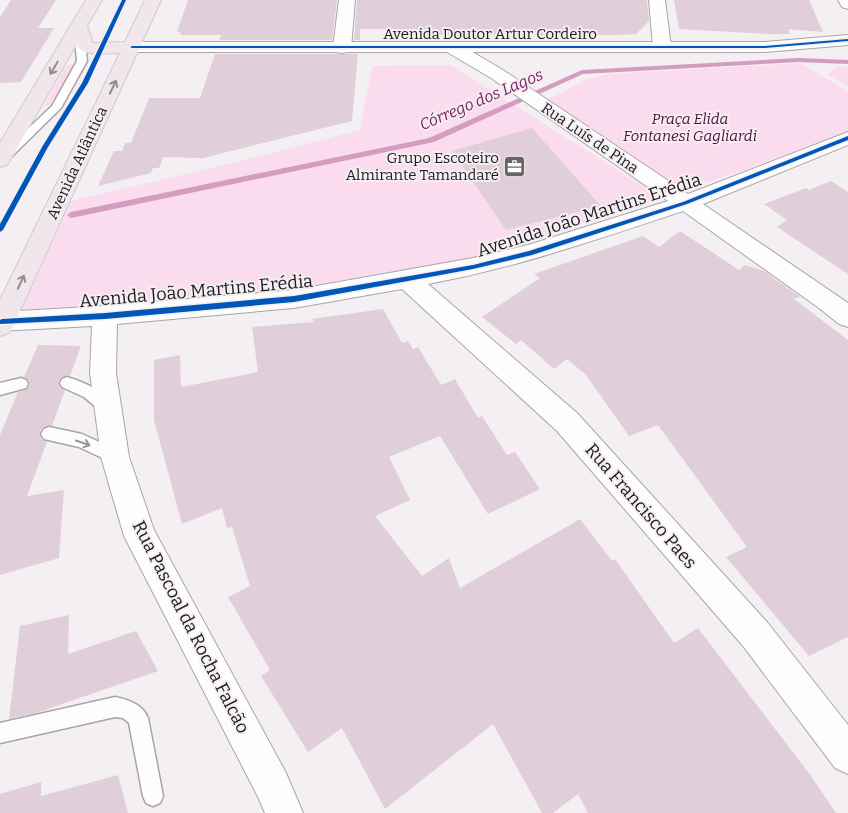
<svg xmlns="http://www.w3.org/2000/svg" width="848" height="813" font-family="Bitter,serif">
  <rect width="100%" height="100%" fill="#f4eff2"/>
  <g fill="#fadcee">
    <polygon points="800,63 848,91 848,131 739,172 681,190 547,100 587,79 607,74"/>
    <polygon points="70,64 76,66 50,105 44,106 66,66"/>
    <polygon points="450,65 663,198 471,258 320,284 20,313 71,201 241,161 360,130 372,66"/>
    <polygon points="848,66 848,87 828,75 835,68"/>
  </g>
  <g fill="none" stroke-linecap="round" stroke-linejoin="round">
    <polygon fill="#d49dbf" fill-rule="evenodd" points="798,58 848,60 848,64 798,62 583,74 434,142 71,218 67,215 71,212 429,138 582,70"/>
  </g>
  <g fill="#e0cfd9">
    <polygon points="11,0 56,0 38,28 54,28 21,82 0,83 0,17"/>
    <polygon points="188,0 337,0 332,40 219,40 221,35 180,35 181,32 177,32"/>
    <polygon points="357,0 647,0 649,21 636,34 617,35 422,35 422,29 360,29 360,40 354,40"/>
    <polygon points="674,0 809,0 823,32 788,29 790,34 768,34 679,29"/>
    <polygon points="215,54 358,54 352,121 203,158 163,157 159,168 153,168 151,173 98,186 114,151 122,151 125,143 131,143 149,98 200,98"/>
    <polygon points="532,128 601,206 506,230 452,151"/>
    <polygon points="831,181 848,192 848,274 777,227 787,220 764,204 806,188 809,190"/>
    <polygon points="680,231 739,270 745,265 764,271 800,297 794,299 848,340 848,637 809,656 726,557 747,547 658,425 629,436 586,375 567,359 554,369 521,340 516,344 482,317 540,278 534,274 643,236 659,247"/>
    <polygon points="383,309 402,343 408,341 413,349 418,347 441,385 455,379 478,418 482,416 507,455 515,452 540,489 488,514 440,436 389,457 410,500 375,516 422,576 449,558 460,588 580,519 612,561 615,559 674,643 698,628 811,776 836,813 588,813 578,794 553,813 542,813 493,724 385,809 342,728 308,752 261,676 270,670 228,597 250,586 232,527 227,528 222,508 182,524 154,420 154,360 180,355 181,387 258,372 252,327 314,322 312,319"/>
    <polygon points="38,345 81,346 70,376 61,377 58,382 60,388 65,390 52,426 43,427 39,433 42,440 47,442 27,496 64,490 59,558 0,575 0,435 18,392 26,390 30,385 28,379 24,377"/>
    <polygon points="69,615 68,654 136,631 158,671 36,713 9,719 20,626"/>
    <polygon points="118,775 128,813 0,813 0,794 41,782 41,796"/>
  </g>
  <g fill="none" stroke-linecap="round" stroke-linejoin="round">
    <defs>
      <g id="service">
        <polygon points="79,27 84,30 87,61 61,108 4,164 0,165 0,155 52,106 77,61 74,30"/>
        <path d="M67,377C83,382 108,392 116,408L113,413L108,414L103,413L84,397L62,387L60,383L62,379Z"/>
        <polygon points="21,378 26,380 28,384 26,388 0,395 0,383"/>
        <polygon points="49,427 82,434 121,452 123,457 121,462 115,464 79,447 44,439 41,434 44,429"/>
        <path d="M115,697C129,700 142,704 148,718L163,796L160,803L153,806L146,803L143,796L129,723L123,718L115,717L0,743V723Z"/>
      </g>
      <g id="minor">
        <polygon points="339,0 355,0 351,48 348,52 342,53 336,52 333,48"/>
        <polygon points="649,0 665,0 671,47 668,51 662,52 656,51 653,47"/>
        <polygon points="838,0 848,0 848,9 842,7"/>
        <path d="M453,43L459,44L503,70L688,194L848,132V145L703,204L848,303V327L839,324L819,308L683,211C598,239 516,268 428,284L577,413L767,622L848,725V774L835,768L743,646L557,431L402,289L294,308L117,324L116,373L129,457L154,530L286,773L303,813H265L258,797L124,536L101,457L90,373L92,326L0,331V313L2,312L105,306L294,290L473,258L528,245L668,201L491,78L447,52L444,48L447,44Z"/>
      </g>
      <polygon id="tertiary" points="848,35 848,45 765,52 132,52 126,51 123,47 126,43 132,42 765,42"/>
      <path id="primary" d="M86,0H102L87,26L93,43L125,42L145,0H161L13,326L9,333L0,336V300L120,53C105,53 86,58 76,45L10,160L7,165L0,167V143Z"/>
    </defs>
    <use href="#service" stroke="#a8a5a7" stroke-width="3"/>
    <use href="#minor" stroke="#a8a5a7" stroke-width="2"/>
    <use href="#tertiary" stroke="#a8a5a7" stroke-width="2"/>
    <use href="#primary" stroke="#cecccd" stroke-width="2"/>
    <use href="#service" fill="#fdfdfd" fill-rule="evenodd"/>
    <use href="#minor" fill="#fdfdfd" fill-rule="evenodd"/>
    <use href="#tertiary" fill="#fdfdfd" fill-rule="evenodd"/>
    <use href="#primary" fill="#f0e6ec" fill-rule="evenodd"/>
    <defs>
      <g id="cycleway">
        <polygon points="122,0 126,0 88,83 48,147 3,230 0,232 0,224 42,147 82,83"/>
        <polygon points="848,39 848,41 765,48 132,48 130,47 132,46 765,46"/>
        <polygon points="848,136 848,140 687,204 532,255 473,269 294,302 105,319 0,324 0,320 2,319 105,313 294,296 473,265 529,251 683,202"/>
      </g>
    </defs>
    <use href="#cycleway" stroke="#f5eef2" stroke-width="3"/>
    <use href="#cycleway" fill="#0057b8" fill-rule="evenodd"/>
  </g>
  <defs><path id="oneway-shaft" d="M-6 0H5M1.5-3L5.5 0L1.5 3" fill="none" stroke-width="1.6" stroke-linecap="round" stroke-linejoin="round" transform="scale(1.25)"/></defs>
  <g stroke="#918b8e">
    <use href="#oneway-shaft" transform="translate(54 68) rotate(120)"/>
    <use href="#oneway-shaft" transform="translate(113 87) rotate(-65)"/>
    <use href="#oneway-shaft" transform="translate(21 282) rotate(-65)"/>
  </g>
  <use stroke="#989798" href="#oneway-shaft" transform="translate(83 443) rotate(19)"/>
  <defs>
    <symbol id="office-square" viewBox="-11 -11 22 22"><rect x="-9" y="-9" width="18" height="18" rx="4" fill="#686567" stroke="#f5eef2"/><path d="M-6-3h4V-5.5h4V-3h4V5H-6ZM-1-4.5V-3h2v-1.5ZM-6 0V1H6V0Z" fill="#fff"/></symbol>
  </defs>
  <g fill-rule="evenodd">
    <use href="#office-square" x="502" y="154" width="25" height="25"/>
  </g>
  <g text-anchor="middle" stroke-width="4" stroke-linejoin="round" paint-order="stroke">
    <g font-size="15" fill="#1d1b1c" stroke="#f5eef2">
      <text x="490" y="39">Avenida Doutor Artur Cordeiro</text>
      <text transform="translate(590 138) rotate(34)" y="5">Rua Luís de Pina</text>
      <text transform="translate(77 163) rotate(-65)" y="5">Avenida Atlântica</text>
    </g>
    <g font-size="15" font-style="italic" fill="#520d3e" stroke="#f5eef2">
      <text x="690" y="124">Praça Elida<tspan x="690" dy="17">Fontanesi Gagliardi</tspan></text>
    </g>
    <g font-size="15" fill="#1d1b1c" stroke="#f5eef2" text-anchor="end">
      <text x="499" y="163">Grupo Escoteiro<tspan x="499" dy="17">Almirante Tamandaré</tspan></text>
    </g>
    <g font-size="16" font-style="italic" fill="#7d2261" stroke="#f5eef2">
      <text transform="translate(481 99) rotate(-23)" y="6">Córrego dos Lagos</text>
    </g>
    <g font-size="18" fill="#1d1b1c" stroke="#f5eef2">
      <text transform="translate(589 215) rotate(-18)" y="6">Avenida João Martins Erédia</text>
      <text transform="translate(196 291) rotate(-5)" y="6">Avenida João Martins Erédia</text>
      <text transform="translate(641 506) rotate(49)" y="6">Rua Francisco Paes</text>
      <text transform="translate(191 627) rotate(63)" y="6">Rua Pascoal da Rocha Falcão</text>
    </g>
  </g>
</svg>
